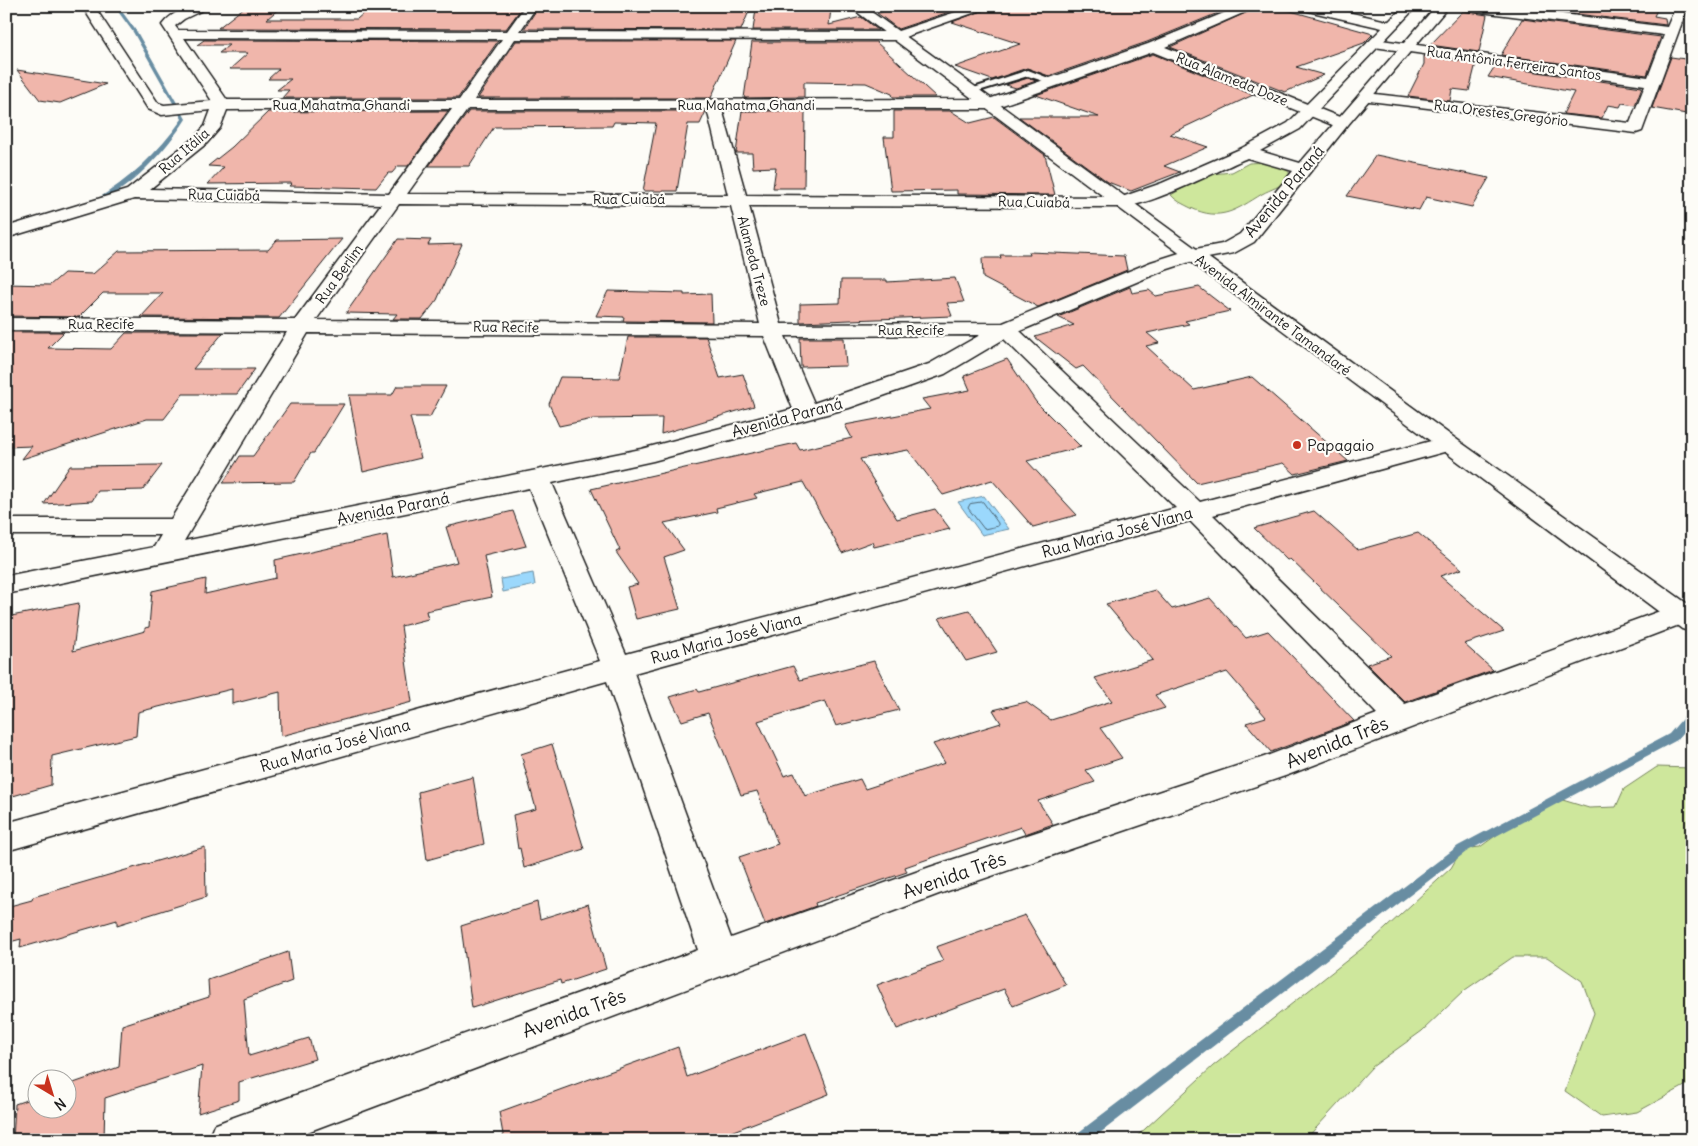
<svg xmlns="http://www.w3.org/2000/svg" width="1698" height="1146" font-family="Delius,sans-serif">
  <rect width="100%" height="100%" fill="#fdfcf7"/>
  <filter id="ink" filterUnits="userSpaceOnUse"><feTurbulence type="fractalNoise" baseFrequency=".02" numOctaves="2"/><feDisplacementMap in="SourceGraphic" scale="10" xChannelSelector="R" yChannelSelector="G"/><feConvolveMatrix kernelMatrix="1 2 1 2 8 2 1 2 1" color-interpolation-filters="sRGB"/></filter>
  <g filter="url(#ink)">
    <g fill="#cee79c" stroke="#75825c">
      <path d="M1249,163C1261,162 1283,162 1290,174L1289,180C1280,187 1271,189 1262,194C1236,210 1221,222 1191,208C1183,204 1176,201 1171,195L1196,180L1212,174L1232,172Z"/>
      <polygon points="1657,767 1692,768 1692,1082 1637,1112 1602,1117 1565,1091 1594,1013 1582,981 1547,957 1513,957 1465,990 1422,1031 1372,1067 1305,1140 1133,1140 1213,1066 1374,939 1451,868 1462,849 1480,847 1535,807 1556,798 1589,808 1616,807 1624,789"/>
    </g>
    <g fill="#9bd8fc" stroke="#688da2">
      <polygon points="984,496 1009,529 982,535 958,502"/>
      <polygon points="533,573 535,585 503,592 501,579"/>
    </g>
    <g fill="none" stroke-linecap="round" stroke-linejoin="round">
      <polygon stroke="#4f6776" stroke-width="1" points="983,502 998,523 998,526 984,529 968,508 970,504"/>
      <g fill="#688da2" fill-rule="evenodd">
        <path d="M114,6H118L137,32L186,119C166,150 131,189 96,204L94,203V201C129,180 158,153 182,119L133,32Z"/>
        <polygon points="1692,711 1692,722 1677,740 1466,852 1091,1140 1073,1140 1075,1135 1458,846 1669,734 1688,712"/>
      </g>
    </g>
    <g fill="#f0b6ab" stroke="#1c1c1c">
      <polygon points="246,6 282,6 267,19 357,19 372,6 523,6 506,29 218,28"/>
      <polygon points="539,6 578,6 576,9 750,9 741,30 524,29"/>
      <polygon points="906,6 967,6 898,29 877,13"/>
      <polygon points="995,6 1235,6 1147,42 1049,76 1027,68 992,80 955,67 1020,44 952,22"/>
      <polygon points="1261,6 1273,6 1373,34 1364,43 1296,67 1324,75 1285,92 1170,47"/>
      <polygon points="1529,6 1576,6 1620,12 1622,6 1659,6 1654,16 1665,18 1666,25 1528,8"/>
      <polygon points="756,9 831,9 829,25 861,17 878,30 753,30"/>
      <polygon points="1463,11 1487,15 1479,52 1430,45"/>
      <polygon points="1522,19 1661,37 1647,75 1501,55"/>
      <polygon points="204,40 498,41 458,98 282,98 289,90 277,90 291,79 268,79 279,69 230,69 248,53 219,53 229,45 197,45"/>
      <polygon points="516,41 736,41 711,98 478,98"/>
      <polygon points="752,42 876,42 936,97 893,97 892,94 866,83 804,82 804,97 744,98"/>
      <polygon points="1153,54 1253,95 1170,134 1208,147 1164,166 1180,172 1131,191 1108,182 1019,117 1099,117 1036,95"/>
      <polygon points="1424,56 1476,63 1469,91 1452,89 1450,101 1408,96 1424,64"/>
      <polygon points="1671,57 1692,60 1692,115 1652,108"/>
      <polygon points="1495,66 1642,87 1635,105 1622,103 1620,107 1608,105 1602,118 1563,114 1574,92 1488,77"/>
      <polygon points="17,70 106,84 60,103 40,100"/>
      <polygon points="1028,78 1036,81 1016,88 1006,85"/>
      <polygon points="448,111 408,166 398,166 392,173 388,173 376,188 289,186 292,183 208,184 224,167 208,166 232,147 268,112"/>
      <polygon points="469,111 706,111 700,124 688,124 677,191 643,191 656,123 614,122 612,126 494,127 469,166 429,166"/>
      <polygon points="742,111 805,111 804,188 773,188 776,167 753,168 752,153 736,153"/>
      <polygon points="894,111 951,111 970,123 994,117 1045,155 1055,195 957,194 957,190 891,191 884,137 894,137"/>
      <polygon points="1376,155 1489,178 1472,207 1426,197 1419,210 1347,196"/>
      <polygon points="342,239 279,318 141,317 163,293 103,293 79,317 6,316 6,284 50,285 64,273 93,274 119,251 268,250 277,240"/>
      <polygon points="398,239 431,240 428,245 462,244 437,300 422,319 393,319 397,314 346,313"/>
      <polygon points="1029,252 1124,256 1127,270 1038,307 983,278 982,258 1001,258 1000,255 1030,255"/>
      <polygon points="955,278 964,302 947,303 952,316 800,322 800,304 840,303 841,280 887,280 887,282"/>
      <polygon points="1130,287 1132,293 1149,290 1156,296 1199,287 1230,311 1185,321 1189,324 1147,333 1159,343 1146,346 1194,390 1252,377 1348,461 1295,474 1283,463 1197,483 1083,366 1076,369 1035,337 1074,325 1058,317"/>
      <polygon points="608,291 684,293 684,295 711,294 712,322 623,321 624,317 596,316"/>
      <polygon points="6,332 64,332 48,348 111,349 126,333 223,333 193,369 255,369 237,394 183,394 164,419 147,419 22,459 32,446 6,447"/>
      <polygon points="628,337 706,337 720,378 743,374 754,406 661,434 662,418 593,419 559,426 549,404 560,377 619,378"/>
      <polygon points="800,338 844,338 846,366 801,367"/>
      <polygon points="1007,359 1036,402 1081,447 1027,461 1077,515 1033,527 992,480 943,495 908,450 860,459 897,519 935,509 950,529 874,547 872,542 842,553 803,482 754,494 757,498 716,508 717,512 664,523 684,550 664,557 680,609 636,619 627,587 638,584 616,552 620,550 591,489 796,443 800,450 852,438 845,425 930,409 922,399 970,390 964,376"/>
      <polygon points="397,386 446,386 430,417 410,417 421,458 363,472 349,395 392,395"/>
      <polygon points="290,404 344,404 314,453 311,453 294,482 223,483 240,456 253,456"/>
      <polygon points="162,465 143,490 98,491 92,501 44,504 70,466"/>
      <polygon points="513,511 526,546 484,556 492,597 426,611 428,619 401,626 412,702 281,736 280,692 232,704 232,689 138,712 136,736 52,756 51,785 6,798 6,617 79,603 73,651 145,631 145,628 149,627 152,591 206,579 205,594 276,578 275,560 387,535 393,577 457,562 446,527"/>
      <polygon points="1314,511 1358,550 1418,533 1462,569 1440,576 1504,631 1464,644 1493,670 1405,702 1367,664 1391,656 1290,559 1287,560 1254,528"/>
      <polygon points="1155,590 1172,609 1210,598 1246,638 1268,631 1354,721 1271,752 1246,723 1266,717 1227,672 1155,695 1165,708 1100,728 1122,758 1086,770 1095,782 1038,801 1053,824 1025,834 1021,827 905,867 907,872 815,903 816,906 765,924 739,857 778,844 757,791 741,795 708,713 682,721 670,697 697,689 699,692 793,666 800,680 874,661 899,710 836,726 825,701 758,721 784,776 794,773 805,796 860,779 865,789 945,763 933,744 1001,723 993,710 1026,702 1051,720 1112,701 1095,678 1153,660 1106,604"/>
      <polygon points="969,610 997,652 966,661 939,618"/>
      <polygon points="552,744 584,849 524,868 520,848 518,849 513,815 536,809 521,754"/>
      <polygon points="473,777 484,844 427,860 418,792"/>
      <polygon points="205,847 206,897 117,925 117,920 20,948 21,939 6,943 6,907 32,900 33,897"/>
      <polygon points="537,902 540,919 588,904 606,969 561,984 560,980 472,1008 461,926"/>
      <polygon points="1025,915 1066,985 1013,1006 1004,989 897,1029 877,985 943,961 936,947"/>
      <polygon points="288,952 292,981 244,999 249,1056 309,1038 315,1059 239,1082 239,1100 198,1113 202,1066 105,1098 104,1140 13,1140 15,1104 38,1096 38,1108 68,1108 68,1085 119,1067 122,1025 209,997 208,980"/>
      <polygon points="806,1033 829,1094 710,1140 504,1140 499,1112 678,1047 687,1077"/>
    </g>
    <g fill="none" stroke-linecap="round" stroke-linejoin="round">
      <defs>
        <polygon id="service" points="1028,70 1059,82 1055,85 1028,76 972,93 968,90"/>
        <g id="minor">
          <path d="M82,6H94L158,103L164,105L212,101L162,25C174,9 192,6 211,6L184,19L175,26L178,30L507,31L525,6H537L520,31L895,32L974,6H993L896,40L515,39L474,100L989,99L1148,44L1241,6H1259L1165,47L1347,120L1349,123L1347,126H1335L1153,52L991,109H722L746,195L1125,197L1131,198L1134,202L1131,206L1125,207L749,206L781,324L1003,323L1151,262L1192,249L1199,251L1202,255L1199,259L1165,270L1020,331L1200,502L1446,437L1455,439L1458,444L1455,449L1213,515L1405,704L1671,607L1681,604L1691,607L1692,620L1288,775L939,894L286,1140H208L214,1125L229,1119L698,950L607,681L6,851V823L600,661L529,488L6,594V576L154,547L161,535H6V519H171L287,332L6,330V318L295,320L381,204L134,199L6,238V227L127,190L195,137L205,126L211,110L162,115L148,109ZM184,38L502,39L459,100H227ZM452,109L389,194L150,189L207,143L220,128L227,110ZM468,109H707L728,195L407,194ZM399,204L731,206L760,324L316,320ZM308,333L764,336L793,409L641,449L184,541ZM980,335L929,364L814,403L785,336ZM1004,339L1176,508L626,654L552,483L653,461L849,408L945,374ZM1190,521L1377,714L1264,757L930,867L731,938L634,673Z"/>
          <polygon points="1297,6 1321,6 1396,23 1398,26 1391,30 1299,9"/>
          <polygon points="1459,6 1497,6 1667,27 1676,6 1688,6 1642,131 1636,133 1361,100 1359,97 1361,94 1366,93 1630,123 1645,85 1374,47 1367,43 1374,39 1648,77 1664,35 1465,10"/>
        </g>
        <path id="tertiary" d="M1404,6H1417L1300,129L1260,151L1300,163L1436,6H1449L1347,126L1254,242L1234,253L1192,261L1185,259L1182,255L1185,251L1222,244L1240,234L1293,171L1247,158C1223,168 1141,211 1119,206L1116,202L1119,198L1162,183L1240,149L1288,123Z"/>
        <polygon id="trunk" points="849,6 863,6 929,53 1449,434 1692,607 1692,632 1682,629"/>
      </defs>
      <use href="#service" stroke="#1c1c1c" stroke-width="4"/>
      <use href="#minor" stroke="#1c1c1c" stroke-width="3"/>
      <use href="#tertiary" stroke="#1c1c1c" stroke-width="3"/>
      <use href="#trunk" stroke="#1c1c1c" stroke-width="3"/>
      <use href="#service" fill="#fdfcf7" fill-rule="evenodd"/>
      <use href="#minor" fill="#fdfcf7" fill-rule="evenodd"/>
      <use href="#tertiary" fill="#fdfcf7" fill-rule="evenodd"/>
      <use href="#trunk" fill="#fdfcf7" fill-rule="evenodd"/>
    </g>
  </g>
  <circle fill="#c8321e" stroke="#fdfcf7" stroke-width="2" cx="1297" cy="445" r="5"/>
  <g text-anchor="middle" stroke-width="4.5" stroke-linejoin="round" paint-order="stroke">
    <g font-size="14" fill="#1c1c1c" stroke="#fdfcf7">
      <text transform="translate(1514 63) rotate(8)" y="5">Rua Antônia Ferreira Santos</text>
      <text transform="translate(1232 79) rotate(22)" y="5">Rua Alameda Doze</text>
      <text x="341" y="110">Rua Mahatma Ghandi</text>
      <text x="746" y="110">Rua Mahatma Ghandi</text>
      <text transform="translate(1501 113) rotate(7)" y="5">Rua Orestes Gregório</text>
      <text transform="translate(184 151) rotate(-41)" y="5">Rua Itália</text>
      <text transform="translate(224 195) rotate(1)" y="5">Rua Cuiabá</text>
      <text x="629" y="204">Rua Cuiabá</text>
      <text transform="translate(1034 202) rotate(1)" y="5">Rua Cuiabá</text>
      <text transform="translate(754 261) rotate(75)" y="5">Alameda Treze</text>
      <text transform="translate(339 274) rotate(-54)" y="5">Rua Berlim</text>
      <text transform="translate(1273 315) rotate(37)" y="5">Avenida Almirante Tamandaré</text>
      <text x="101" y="329">Rua Recife</text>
      <text transform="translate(506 327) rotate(1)" y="5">Rua Recife</text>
      <text x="911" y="335">Rua Recife</text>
    </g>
    <g font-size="16" fill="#1c1c1c" stroke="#fdfcf7">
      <text transform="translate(1284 191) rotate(-50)" y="6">Avenida Paraná</text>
      <text transform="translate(787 417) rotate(-15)" y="6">Avenida Paraná</text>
      <text transform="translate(393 508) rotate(-11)" y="6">Avenida Paraná</text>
      <text transform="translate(1117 532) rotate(-15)" y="6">Rua Maria José Viana</text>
      <text transform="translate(726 638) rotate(-15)" y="6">Rua Maria José Viana</text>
      <text transform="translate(335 745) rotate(-16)" y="6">Rua Maria José Viana</text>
    </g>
    <g font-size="16" fill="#1c1c1c" stroke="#fdfcf7" text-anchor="start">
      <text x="1307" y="451">Papagaio</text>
    </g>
    <g font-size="19" fill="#1c1c1c" stroke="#fdfcf7">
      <text transform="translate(1337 742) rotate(-22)" y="7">Avenida Três</text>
      <text transform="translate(954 875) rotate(-19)" y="7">Avenida Três</text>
      <text transform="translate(574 1013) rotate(-20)" y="7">Avenida Três</text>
    </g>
  </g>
  <rect width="1698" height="1146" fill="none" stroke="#fdfcf7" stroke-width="25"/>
  <rect x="12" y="12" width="1673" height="1121" fill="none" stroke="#1c1c1c" stroke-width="2" filter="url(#ink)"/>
  <g transform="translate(52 1094) rotate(142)"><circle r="24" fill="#fdfcf7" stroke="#a3a29f"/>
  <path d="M0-4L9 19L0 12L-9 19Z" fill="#c8321e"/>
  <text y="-8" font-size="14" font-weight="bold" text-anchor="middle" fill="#1c1c1c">N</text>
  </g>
</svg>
